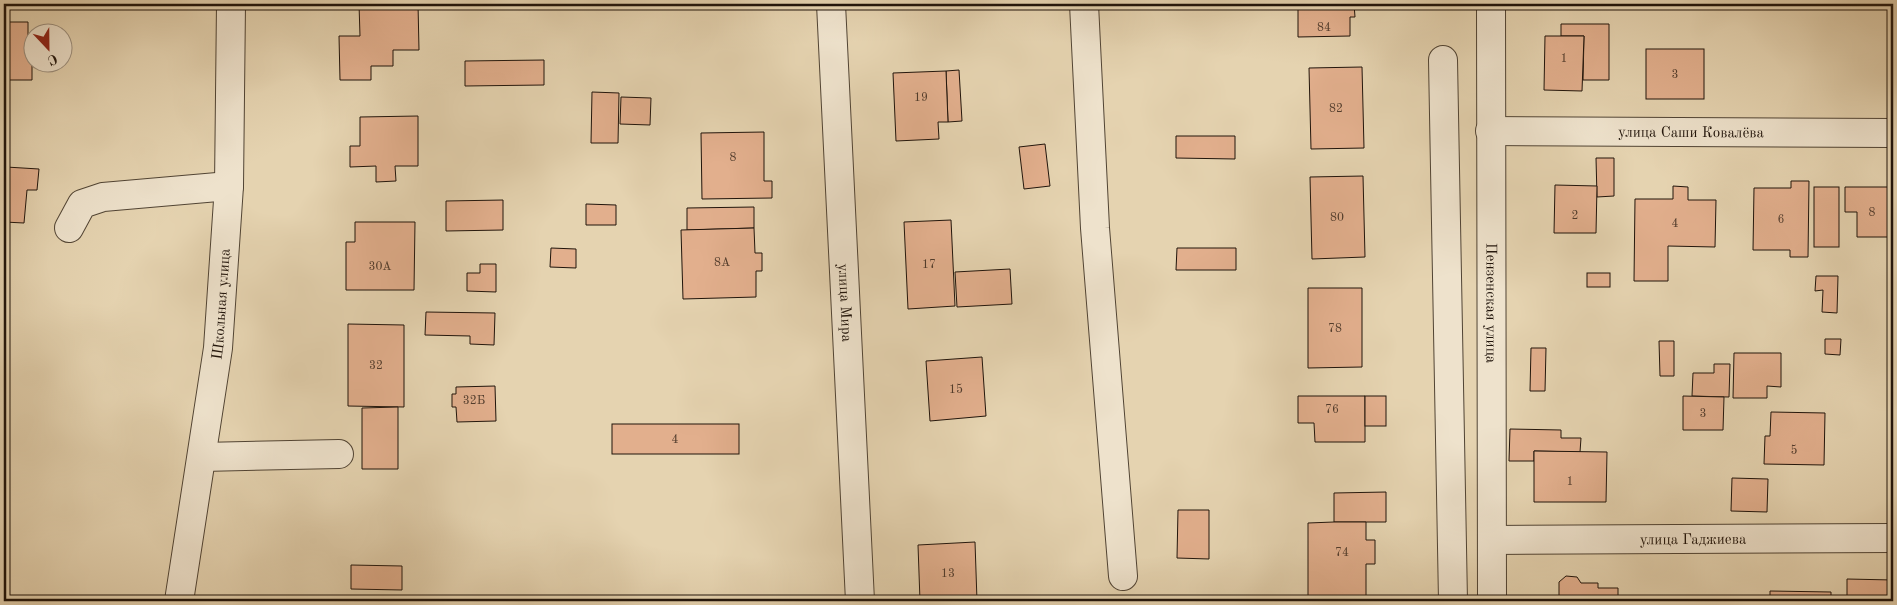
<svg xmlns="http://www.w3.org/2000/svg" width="1897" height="605" font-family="'Old Standard TT',serif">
  <rect width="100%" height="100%" fill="#e5d3b0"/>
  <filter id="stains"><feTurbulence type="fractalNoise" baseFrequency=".004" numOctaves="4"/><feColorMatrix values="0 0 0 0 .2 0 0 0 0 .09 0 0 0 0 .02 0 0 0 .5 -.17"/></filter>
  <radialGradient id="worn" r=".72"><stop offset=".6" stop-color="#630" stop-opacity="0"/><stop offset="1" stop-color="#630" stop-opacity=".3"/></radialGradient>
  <g fill="#e2af8d" stroke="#20140b">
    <polygon points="359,4 418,4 419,50 393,50 393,66 371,66 371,80 340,80 339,36 360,36"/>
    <polygon points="865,4 905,4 865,7"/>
    <polygon points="1298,4 1354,4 1355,17 1350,17 1350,36 1298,37"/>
    <polygon points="4,22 28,22 28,44 32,45 32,80 9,80 9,72 4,72"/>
    <polygon points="1561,24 1609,24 1609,80 1583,80 1584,36 1561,36"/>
    <polygon points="1545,36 1584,36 1582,91 1544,90"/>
    <rect x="1646" y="49" width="58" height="50"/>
    <polygon points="544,60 544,85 465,86 465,61"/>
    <polygon points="1362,67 1364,148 1311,149 1309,68"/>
    <polygon points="959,70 962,121 948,122 946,71"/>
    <polygon points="946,71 948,122 938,122 939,139 896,141 893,73"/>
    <polygon points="592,92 619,93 618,143 591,143"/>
    <polygon points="621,97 651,98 650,125 620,124"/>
    <polygon points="418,116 418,166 395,166 396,181 376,182 376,166 350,167 350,146 360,146 360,117"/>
    <polygon points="764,132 764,181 772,181 772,198 702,199 701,133"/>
    <polygon points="1176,136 1235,136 1235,159 1176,158"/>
    <polygon points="1045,144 1050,186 1024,189 1019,147"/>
    <polygon points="4,151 7,151 6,167 39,169 37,190 27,190 24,223 4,222"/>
    <polygon points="1596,158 1614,158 1614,196 1597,197"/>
    <polygon points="1363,176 1365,257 1312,259 1310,177"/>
    <polygon points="1791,181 1809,181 1808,257 1790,257 1790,250 1753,250 1754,188 1791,188"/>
    <polygon points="1555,185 1597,186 1596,233 1554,233"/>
    <polygon points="1673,186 1688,187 1688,200 1716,200 1715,247 1668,246 1668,281 1634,281 1635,199 1673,199"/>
    <rect x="1814" y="187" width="25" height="60"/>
    <polygon points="1845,187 1893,187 1893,237 1857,237 1857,212 1845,212"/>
    <polygon points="503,200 503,230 446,231 446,201"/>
    <polygon points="586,204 616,205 616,225 586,225"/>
    <polygon points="754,207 754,228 687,230 687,208"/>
    <polygon points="951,220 955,306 908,309 904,222"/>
    <polygon points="355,222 415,222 414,290 346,290 346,242 355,242"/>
    <polygon points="754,228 755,253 762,253 762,271 756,271 756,297 683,299 681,230"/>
    <polygon points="551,248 576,249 576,268 550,267"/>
    <polygon points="1177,248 1236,248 1236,270 1176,270"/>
    <polygon points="480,264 496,264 496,292 467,291 467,273 480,273"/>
    <polygon points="1010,269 1012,304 957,307 955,272"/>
    <rect x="1587" y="273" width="23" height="14"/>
    <polygon points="4,274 8,275 4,328"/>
    <polygon points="1816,276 1838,276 1837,313 1822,312 1823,290 1815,291"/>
    <polygon points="1308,288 1362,288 1362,367 1308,368"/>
    <polygon points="426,312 495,313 494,345 470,344 470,336 425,335"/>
    <polygon points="348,324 404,325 404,407 348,406"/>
    <polygon points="1825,339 1841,339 1840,355 1825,354"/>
    <polygon points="1659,341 1674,341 1674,376 1660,376"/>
    <polygon points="1531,348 1546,348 1545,391 1530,391"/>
    <polygon points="1734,353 1781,353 1781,387 1767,386 1767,398 1733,398"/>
    <polygon points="982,357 986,416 930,421 926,361"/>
    <polygon points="1714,364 1730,364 1729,397 1692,396 1693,373 1714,373"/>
    <polygon points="495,386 496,421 457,422 456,407 452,407 452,394 456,394 456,387"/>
    <polygon points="1298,396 1365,396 1365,442 1315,442 1314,423 1298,423"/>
    <rect x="1365" y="396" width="21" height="30"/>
    <polygon points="1683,396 1724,397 1723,430 1683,430"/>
    <polygon points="398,407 398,469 362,469 362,408"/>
    <polygon points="1771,412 1825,413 1824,465 1764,464 1765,436 1770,436"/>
    <rect x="612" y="424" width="127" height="30"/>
    <polygon points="1510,429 1561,430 1561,438 1581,438 1580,452 1534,451 1534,461 1509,461"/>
    <polygon points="1534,451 1607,452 1606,502 1534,502"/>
    <polygon points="1732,478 1768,479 1767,512 1731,511"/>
    <polygon points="1386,492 1386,522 1334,522 1334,493"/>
    <polygon points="1178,510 1209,510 1209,559 1177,558"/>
    <polygon points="1334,522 1366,522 1366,540 1375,540 1375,564 1366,564 1366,598 1308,598 1308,523"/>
    <polygon points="975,542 977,601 920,601 918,545"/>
    <polygon points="351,565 402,566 402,590 351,589"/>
    <polygon points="1566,576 1577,577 1581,583 1598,583 1598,588 1618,588 1618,601 1559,601 1559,582"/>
    <polygon points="1847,579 1893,580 1893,601 1847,601"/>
    <polygon points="1770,591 1831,592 1831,601 1770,601"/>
    <polygon points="722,598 722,601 680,601"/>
  </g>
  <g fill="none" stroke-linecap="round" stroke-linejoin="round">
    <defs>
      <g id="minor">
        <path id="s1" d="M831,4L860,601"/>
        <polyline points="1084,4 1095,228 1123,576"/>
        <path id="s2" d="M1491,4L1492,601"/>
        <polyline points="1443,60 1453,601"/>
        <path id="s3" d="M1490,131L1893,133"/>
        <polyline points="69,228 82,204 103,197 229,186"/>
        <polyline points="202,457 339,454"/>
        <path id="s4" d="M1492,540L1893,538"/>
        <path id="s5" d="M179,601L218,348L229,186L231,4"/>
      </g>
    </defs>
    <use href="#minor" stroke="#514434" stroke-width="30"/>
    <use href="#minor" stroke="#eee2cc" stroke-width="28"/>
  </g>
  <g text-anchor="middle" stroke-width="4" stroke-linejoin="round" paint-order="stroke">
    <g font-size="12" fill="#503b2c">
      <text x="1324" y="31">84</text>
      <text x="1564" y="62">1</text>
      <text x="1675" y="78">3</text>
      <text x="921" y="101">19</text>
      <text x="1336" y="112">82</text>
      <text x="733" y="161">8</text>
      <text x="1872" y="216">8</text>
      <text x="1575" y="219">2</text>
      <text x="1337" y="221">80</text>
      <text x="1781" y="223">6</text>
      <text x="1675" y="227">4</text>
      <text x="722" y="266">8А</text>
      <text x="929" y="268">17</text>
      <text x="380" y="270">30А</text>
      <text x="1335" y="332">78</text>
      <text x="376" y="369">32</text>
      <text x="956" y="393">15</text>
      <text x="474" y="404">32Б</text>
      <text x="1332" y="413">76</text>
      <text x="1703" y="417">3</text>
      <text x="675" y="443">4</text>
      <text x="1794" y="454">5</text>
      <text x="1570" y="485">1</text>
      <text x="1342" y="556">74</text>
      <text x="948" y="577">13</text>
    </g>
    <g font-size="15" fill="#20140b" stroke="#eee2cc">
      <text dy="5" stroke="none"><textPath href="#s3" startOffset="201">улица Саши Ковалёва</textPath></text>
      <text dy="5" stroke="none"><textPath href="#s1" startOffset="299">улица Мира</textPath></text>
      <text dy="5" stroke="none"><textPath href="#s2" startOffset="299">Пензенская улица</textPath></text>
      <text dy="5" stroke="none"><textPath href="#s5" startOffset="300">Школьная улица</textPath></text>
      <text dy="5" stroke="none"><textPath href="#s4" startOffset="201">улица Гаджиева</textPath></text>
    </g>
  </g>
  <rect width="1897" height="605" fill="none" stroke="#e5d3b0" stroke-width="20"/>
  <rect x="5" y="5" width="1887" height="595" fill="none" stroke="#20140b" stroke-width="2.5"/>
  <rect x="10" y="10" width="1877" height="585" fill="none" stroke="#20140b"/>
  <g transform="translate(48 48) rotate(158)"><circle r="24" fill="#eee2cc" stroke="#9c907f"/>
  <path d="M0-4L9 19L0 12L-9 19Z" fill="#8f2418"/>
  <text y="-8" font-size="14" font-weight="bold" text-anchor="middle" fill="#20140b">С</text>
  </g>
  <rect width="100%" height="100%" filter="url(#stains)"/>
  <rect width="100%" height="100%" fill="url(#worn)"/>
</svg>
